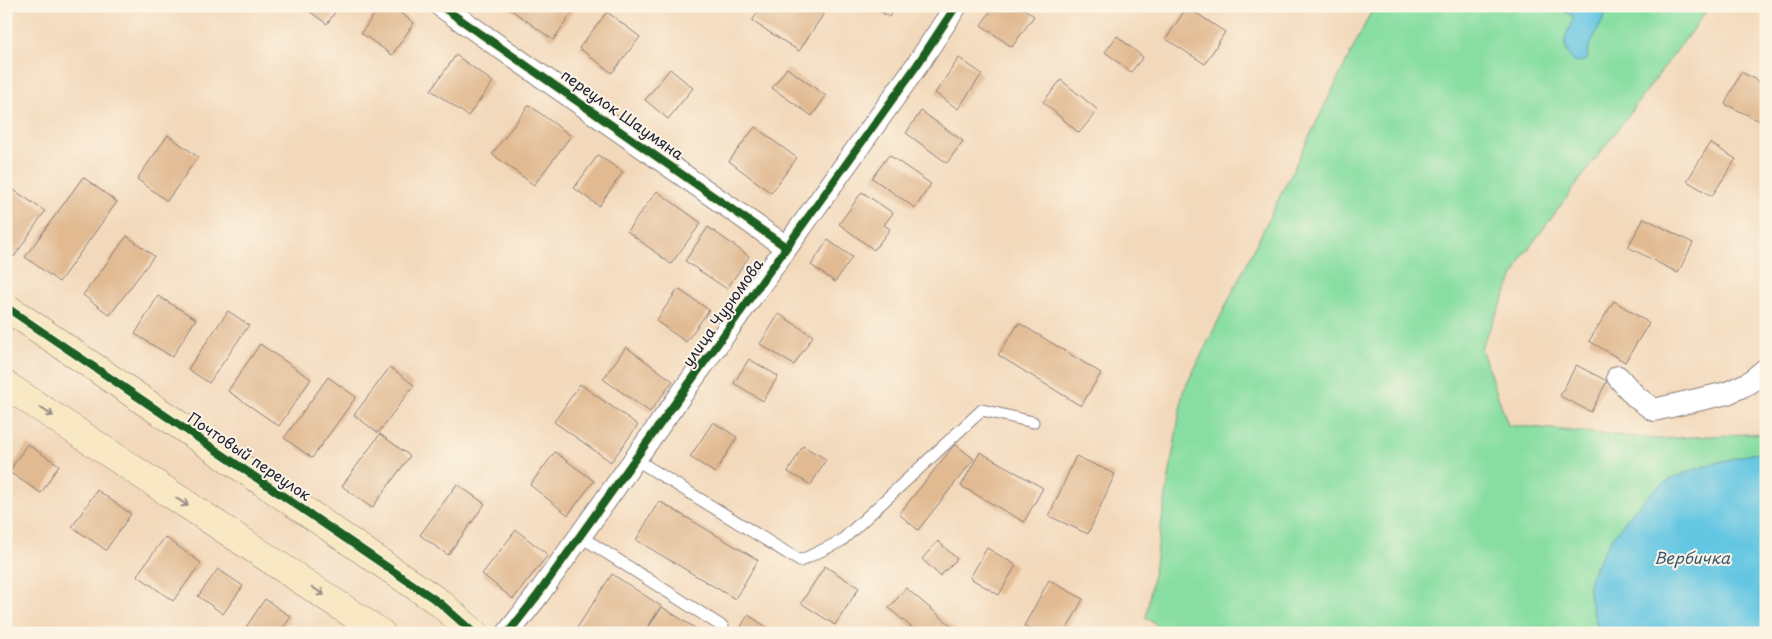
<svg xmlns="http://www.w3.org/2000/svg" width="1772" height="639" font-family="'Playpen Sans',sans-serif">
  <rect width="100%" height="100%" fill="#fcf5e5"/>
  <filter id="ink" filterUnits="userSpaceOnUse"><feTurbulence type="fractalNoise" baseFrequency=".02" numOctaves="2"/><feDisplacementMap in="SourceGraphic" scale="10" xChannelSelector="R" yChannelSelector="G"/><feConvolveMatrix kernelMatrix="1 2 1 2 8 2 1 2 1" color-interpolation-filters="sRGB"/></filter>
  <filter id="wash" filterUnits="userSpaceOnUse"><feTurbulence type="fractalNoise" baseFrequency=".0096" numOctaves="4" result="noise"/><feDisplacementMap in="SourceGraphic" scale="20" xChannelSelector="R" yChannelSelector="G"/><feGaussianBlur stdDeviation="1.12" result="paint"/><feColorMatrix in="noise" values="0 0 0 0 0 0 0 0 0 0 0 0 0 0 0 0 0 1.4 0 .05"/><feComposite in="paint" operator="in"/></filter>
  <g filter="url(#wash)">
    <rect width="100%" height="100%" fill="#f3d9bb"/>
    <polygon fill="#88dea2" stroke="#55806e" points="1374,6 1710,6 1523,256 1481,348 1508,425 1656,439 1766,433 1766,633 1168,633 1146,618 1183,392"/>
    <g fill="#64c6e2" stroke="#43748e">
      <path d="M1562,6H1610L1589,47L1587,60L1574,63C1559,42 1565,39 1574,17L1561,9Z"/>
      <path d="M1766,451V633H1600C1596,623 1587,595 1589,585C1594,557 1637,501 1661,485C1685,469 1737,457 1766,451Z"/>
    </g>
    <g id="blocks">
      <g fill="#e1ba92">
        <polygon points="302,6 339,6 327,24"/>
        <polygon points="380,6 391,6 414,23 392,55 361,33"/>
        <polygon points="506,6 577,6 553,40"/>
        <polygon points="762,6 829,6 799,51 752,21"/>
        <polygon points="872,6 896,6 889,17"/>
        <polygon points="994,6 1020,6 1034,16 1012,47 981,25"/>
        <polygon points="1187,7 1225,32 1205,64 1166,39"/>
        <polygon points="607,12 640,37 612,73 579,48"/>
        <polygon points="1117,36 1143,57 1131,72 1105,52"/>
        <polygon points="456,55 493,82 468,116 431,90"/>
        <polygon points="959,58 982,74 958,109 935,93"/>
        <polygon points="787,68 826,96 812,116 772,88"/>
        <polygon points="670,69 693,88 668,119 645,100"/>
        <polygon points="1741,72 1766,85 1766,124 1725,104"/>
        <polygon points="1061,80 1098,110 1079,133 1043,102"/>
        <polygon points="529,105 571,136 534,185 492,154"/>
        <polygon points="921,111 963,141 947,163 906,133"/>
        <polygon points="755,127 797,158 771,193 729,161"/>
        <polygon points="168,135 198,157 167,201 137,179"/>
        <polygon points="1710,143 1736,159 1712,196 1687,181"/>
        <polygon points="598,155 623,172 599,206 574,188"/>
        <polygon points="889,155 931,184 915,208 872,178"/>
        <polygon points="83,177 117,202 59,282 25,257"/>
        <polygon points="6,185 45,211 14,257 6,251"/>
        <polygon points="657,191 701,223 671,264 627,231"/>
        <polygon points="862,192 893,213 884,225 890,229 874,250 839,224"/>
        <polygon points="1644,218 1693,243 1678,273 1628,247"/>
        <polygon points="708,227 749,256 727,289 685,261"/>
        <polygon points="127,236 154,256 110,315 83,295"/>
        <polygon points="828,240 852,257 835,282 811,265"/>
        <polygon points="678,289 709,310 686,342 656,321"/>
        <polygon points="158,296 196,319 172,357 135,334"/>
        <polygon points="1614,301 1649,323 1625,362 1589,341"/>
        <polygon points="228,311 249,325 209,383 188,369"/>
        <polygon points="779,314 813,336 794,365 760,344"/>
        <polygon points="1019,323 1101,373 1081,406 998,355"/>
        <polygon points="260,344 311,379 279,426 228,391"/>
        <polygon points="626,347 673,381 650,412 603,379"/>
        <polygon points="749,359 778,376 763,401 734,383"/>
        <polygon points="1576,365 1607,381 1591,412 1560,396"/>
        <polygon points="390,367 414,385 378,433 354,415"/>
        <polygon points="328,377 356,397 312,458 284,438"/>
        <polygon points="580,384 638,425 611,462 554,422"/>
        <polygon points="713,422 737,437 715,473 690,457"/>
        <polygon points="380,434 410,456 372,508 342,486"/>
        <polygon points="27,444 59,465 41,493 9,472"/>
        <polygon points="955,444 974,459 918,530 899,514"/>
        <polygon points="803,446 826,459 811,485 788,472"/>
        <polygon points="555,452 594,481 568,515 530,485"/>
        <polygon points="980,452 1043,488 1024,522 961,486"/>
        <polygon points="1076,456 1115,474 1088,534 1049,516"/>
        <polygon points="457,484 485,504 448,555 420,535"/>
        <polygon points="97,490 131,514 106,550 72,527"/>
        <polygon points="659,501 758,560 735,599 636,540"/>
        <polygon points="516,530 548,555 513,599 482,574"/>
        <polygon points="165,537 201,563 173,601 137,575"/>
        <polygon points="938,541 957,559 940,576 922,559"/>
        <polygon points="987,548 1016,565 999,595 970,578"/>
        <polygon points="825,566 859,588 835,625 801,603"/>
        <polygon points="218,569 243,586 223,614 198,596"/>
        <polygon points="612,574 661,606 644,633 584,633 577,628"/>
        <polygon points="1049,580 1083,599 1065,633 1036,633 1024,626"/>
        <polygon points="906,588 960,633 918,633 889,608"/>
        <polygon points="265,599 291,617 279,633 242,633"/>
        <polygon points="662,607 703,633 645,633"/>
        <polygon points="748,615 776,633 737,633"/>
      </g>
    </g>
  </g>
  <g filter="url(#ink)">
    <use href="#blocks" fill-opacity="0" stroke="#8a7e7b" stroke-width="1"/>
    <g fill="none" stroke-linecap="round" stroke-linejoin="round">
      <defs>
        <g id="lane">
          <polyline points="635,459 800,561 841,541 982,410 1033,422"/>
          <polyline points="580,536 723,627"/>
        </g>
        <g id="street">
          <polyline points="441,6 786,247"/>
          <polyline points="1618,377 1636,397 1654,410 1727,393 1749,383 1766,369"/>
          <polyline points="508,633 537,596 917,65 956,6"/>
        </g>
        <g id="secondary">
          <polyline points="6,307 440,603 474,633"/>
          <polyline points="6,385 381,633"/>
        </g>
      </defs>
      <use href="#lane" stroke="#8a7e7b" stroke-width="13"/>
      <use href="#street" stroke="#8a7e7b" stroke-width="24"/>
      <use href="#secondary" stroke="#8a7e7b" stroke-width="29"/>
      <use href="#lane" stroke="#fff" stroke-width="11"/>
      <use href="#street" stroke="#fff" stroke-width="22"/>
      <use href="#secondary" stroke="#f8e8c3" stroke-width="28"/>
      <defs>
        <g id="cycleway">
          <polyline points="441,6 786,247"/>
          <polyline points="6,307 440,603 474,633"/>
          <polyline points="508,633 537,596 917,65 956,6"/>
        </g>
      </defs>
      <use href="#cycleway" stroke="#fcf5e5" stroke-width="11"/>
      <use href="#cycleway" stroke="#1b5e20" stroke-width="8"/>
    </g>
    <defs><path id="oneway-shaft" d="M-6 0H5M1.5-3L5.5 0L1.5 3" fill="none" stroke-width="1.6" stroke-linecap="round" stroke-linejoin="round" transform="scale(1.25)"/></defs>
    <g stroke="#988f86">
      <use href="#oneway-shaft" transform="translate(47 412) rotate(33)"/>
      <use href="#oneway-shaft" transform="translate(182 502) rotate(33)"/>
      <use href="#oneway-shaft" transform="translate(318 591) rotate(33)"/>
    </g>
  </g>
  <g text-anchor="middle" stroke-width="4" stroke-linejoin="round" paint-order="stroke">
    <g font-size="15" fill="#22223b" stroke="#fcf5e5">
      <text transform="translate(622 115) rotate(35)" y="5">переулок Шаумяна</text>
      <text transform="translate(723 313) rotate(-55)" y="5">улица Чурюмова</text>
      <text transform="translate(249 457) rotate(34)" y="5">Почтовый переулок</text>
    </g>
    <g font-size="16" font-style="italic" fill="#395b75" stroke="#fcf5e5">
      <text x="1692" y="564">Вербичка</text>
    </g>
  </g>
  <rect width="1772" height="639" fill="none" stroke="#fcf5e5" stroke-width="25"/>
</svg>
